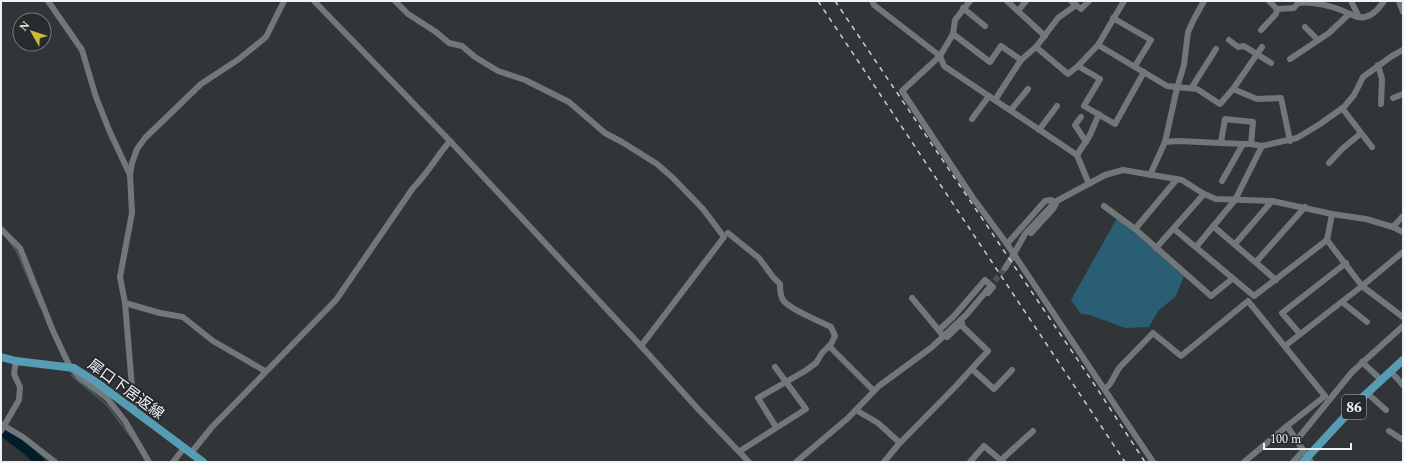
<svg xmlns="http://www.w3.org/2000/svg" width="1404" height="463" font-family="Spectral,'Noto Sans JP',serif">
  <rect width="100%" height="100%" fill="#313537"/>
  <polygon fill="#295e73" points="1117,218 1184,276 1176,296 1158,311 1149,327 1125,328 1090,315 1081,314 1071,300"/>
  <g fill="none" stroke-linecap="round" stroke-linejoin="round">
    <g stroke="#485d66" stroke-width="1.5">
      <polyline points="9,241 16,250 40,306"/>
      <polyline points="71,375 107,405 131,437"/>
    </g>
    <polyline stroke="#001d29" stroke-width="10" points="1,430 27,450 40,462"/>
    <polyline stroke="#4e5253" stroke-width="6" stroke-dasharray="6 3" stroke-linecap="butt" points="989,288 1005,268"/>
    <g stroke="#72777a" stroke-width="6">
      <polyline points="48,1 82,50 96,97 109,130 130,175"/>
      <polyline points="314,1 450,141 641,346 699,410 749,462"/>
      <polyline points="395,1 408,14 436,32 449,43 462,46 475,57 498,71 525,80 569,102 605,133 622,142 657,164 673,178 703,209 724,237 641,346"/>
      <polyline points="872,1 874,5 940,56 944,66 1077,155 1089,184"/>
      <polyline points="970,1 955,20 953,34 940,56 902,91 973,198 1007,244 1153,462"/>
      <polyline points="1007,1 1045,36"/>
      <polyline points="1071,1 1081,9 1089,1"/>
      <path d="M1269,1L1277,9L1294,8L1298,3C1313,1 1327,5 1341,10C1349,13 1357,19 1365,17C1374,15 1379,8 1384,1"/>
      <polyline points="1351,1 1359,17"/>
      <polyline points="1399,1 1403,12"/>
      <polyline points="963,8 985,26"/>
      <polyline points="1018,11 1026,1"/>
      <polyline points="1113,18 1151,40 1135,66"/>
      <polyline points="1305,27 1318,40"/>
      <polyline points="1261,30 1276,14 1277,9"/>
      <polyline points="953,34 990,62 1001,46 1021,60"/>
      <polyline points="1229,40 1238,47 1244,46 1271,63"/>
      <polyline points="1098,45 1124,1"/>
      <polyline points="1036,47 1068,74 1078,66 1098,45 1167,86 1197,89 1220,104 1233,89 1262,47"/>
      <polyline points="1290,59 1329,33 1349,14"/>
      <polyline points="1378,65 1382,79 1381,104"/>
      <polyline points="1078,66 1100,79 1084,106 1115,124 1144,72"/>
      <polyline points="1192,87 1216,49"/>
      <polyline points="1233,89 1257,99 1281,98 1290,141"/>
      <polyline points="1393,98 1403,94"/>
      <polyline points="995,100 1021,60 1036,47 1058,18 1076,5"/>
      <polyline points="1342,108 1372,147"/>
      <polyline points="1011,110 1028,89"/>
      <polyline points="1081,117 1075,125 1086,142"/>
      <polyline points="972,119 989,96"/>
      <polyline points="1039,130 1057,106"/>
      <polyline points="1165,142 1178,141 1243,144 1251,144 1262,146 1297,138 1320,124 1344,107 1354,95 1363,77 1392,56 1403,50"/>
      <polyline points="1221,142 1225,119 1253,122 1251,144"/>
      <polyline points="1077,155 1090,135 1099,114"/>
      <polyline points="1329,163 1342,149 1360,134"/>
      <polyline points="1150,175 1165,142 1177,88 1184,65 1188,32 1194,19 1204,1"/>
      <polyline points="1222,181 1243,144"/>
      <polyline points="1104,206 1135,229 1211,296 1232,279"/>
      <polyline points="1332,214 1327,240 1362,286 1403,317"/>
      <polyline points="1213,226 1276,280"/>
      <polyline points="1393,227 1403,216"/>
      <polyline points="1,229 20,248 53,331 70,367 80,378 107,398 125,421 149,462"/>
      <polyline points="1135,229 1177,179"/>
      <polyline points="1174,229 1254,296 1327,240"/>
      <path d="M728,233L759,258L773,277L780,284C780,289 780,295 783,300C790,310 820,321 831,327L835,336L831,344L822,353L816,363L805,371L758,398L776,427"/>
      <polyline points="1007,244 1045,201 1051,200 1055,202 1056,204 1053,209 1031,233"/>
      <polyline points="1235,244 1272,201"/>
      <polyline points="1196,247 1235,200 1262,146"/>
      <polyline points="1156,248 1204,194"/>
      <polyline points="1256,262 1305,207"/>
      <polyline points="1005,268 1011,259 1025,234 1055,202 1105,175 1123,170 1182,180 1204,194 1216,199 1272,201 1332,214 1366,219 1393,227 1403,232"/>
      <polyline points="912,298 941,333"/>
      <polyline points="1342,302 1367,322"/>
      <polyline points="125,303 160,313 183,317 213,341 265,371"/>
      <polyline points="939,330 954,316 985,280 993,287 988,293"/>
      <polyline points="1300,334 1282,313 1346,263"/>
      <polyline points="945,336 947,337 962,323"/>
      <polyline points="829,346 873,390"/>
      <polyline points="1285,346 1362,286 1403,252"/>
      <polyline points="1362,362 1377,376"/>
      <polyline points="972,369 994,389 1012,370"/>
      <polyline points="1394,375 1403,385"/>
      <polyline points="1105,389 1110,384 1119,368 1153,333 1181,356 1248,301 1325,396 1287,426 1311,462"/>
      <polyline points="1367,393 1386,410"/>
      <polyline points="856,410 878,423 900,443"/>
      <polyline points="134,411 125,303 120,277 132,213 130,175 132,163 137,149 145,138 201,84 239,59 266,37 284,1"/>
      <polyline points="1,424 23,437 55,462"/>
      <polyline points="1,431 19,400 20,387 14,374 16,361"/>
      <polyline points="1389,431 1403,440"/>
      <polyline points="1296,441 1352,372 1403,326"/>
      <polyline points="740,451 806,409 775,367"/>
      <path d="M191,453L212,427L336,300L413,188C428,173 436,157 450,141"/>
      <polyline points="1001,460 1033,431"/>
      <polyline points="173,462 184,448"/>
      <polyline points="796,462 847,419 879,386 932,347 967,314 989,288"/>
      <polyline points="884,462 898,445 956,386 988,351 961,325"/>
      <polyline points="970,462 984,446 1003,462"/>
      <polyline points="1244,462 1287,426"/>
      <polyline points="1293,462 1303,451"/>
    </g>
    <g stroke="#589bb5" stroke-width="8">
      <polyline points="1,357 16,361 74,368 96,382 203,462"/>
      <polyline points="1303,462 1364,396 1403,360"/>
    </g>
    <g stroke="#cdd0d2" stroke-width="1.5" stroke-dasharray="5 5" stroke-linecap="butt">
      <polyline points="818,1 1125,462"/>
      <polyline points="835,1 1094,384 1145,462"/>
    </g>
  </g>
  <g text-anchor="middle" stroke-width="4" stroke-linejoin="round" paint-order="stroke">
    <rect fill="#272b2d" stroke="#b4b7b8" stroke-width="1" x="1342" y="395" width="24" height="24" rx="3"/>
    <g font-size="14" font-weight="bold" fill="#f0f3f4">
      <text x="1354" y="412">86</text>
    </g>
    <g font-size="15" fill="#f0f3f4" stroke="#272b2d">
      <text transform="translate(126 389) rotate(36)" y="5">犀口下居返線</text>
    </g>
  </g>
  <rect width="1404" height="463" fill="none" stroke="#f0f3f4" stroke-width="4"/>
  <g transform="translate(32 32) rotate(309)"><circle r="19" fill="#272b2d" stroke="#777b7d"/>
  <path d="M0-3L7 15L0 10L-7 15Z" fill="#c9ba3a"/>
  <text y="-6" font-size="11" font-weight="bold" text-anchor="middle" fill="#f0f3f4">N</text>
  </g>
  <path d="M1264 443v6h87v-6" fill="none" stroke="#f0f3f4" stroke-width="2"/>
  <text x="1270" y="443" font-size="12" fill="#f0f3f4" stroke="#272b2d" stroke-width="3" paint-order="stroke">100 m</text>
</svg>
